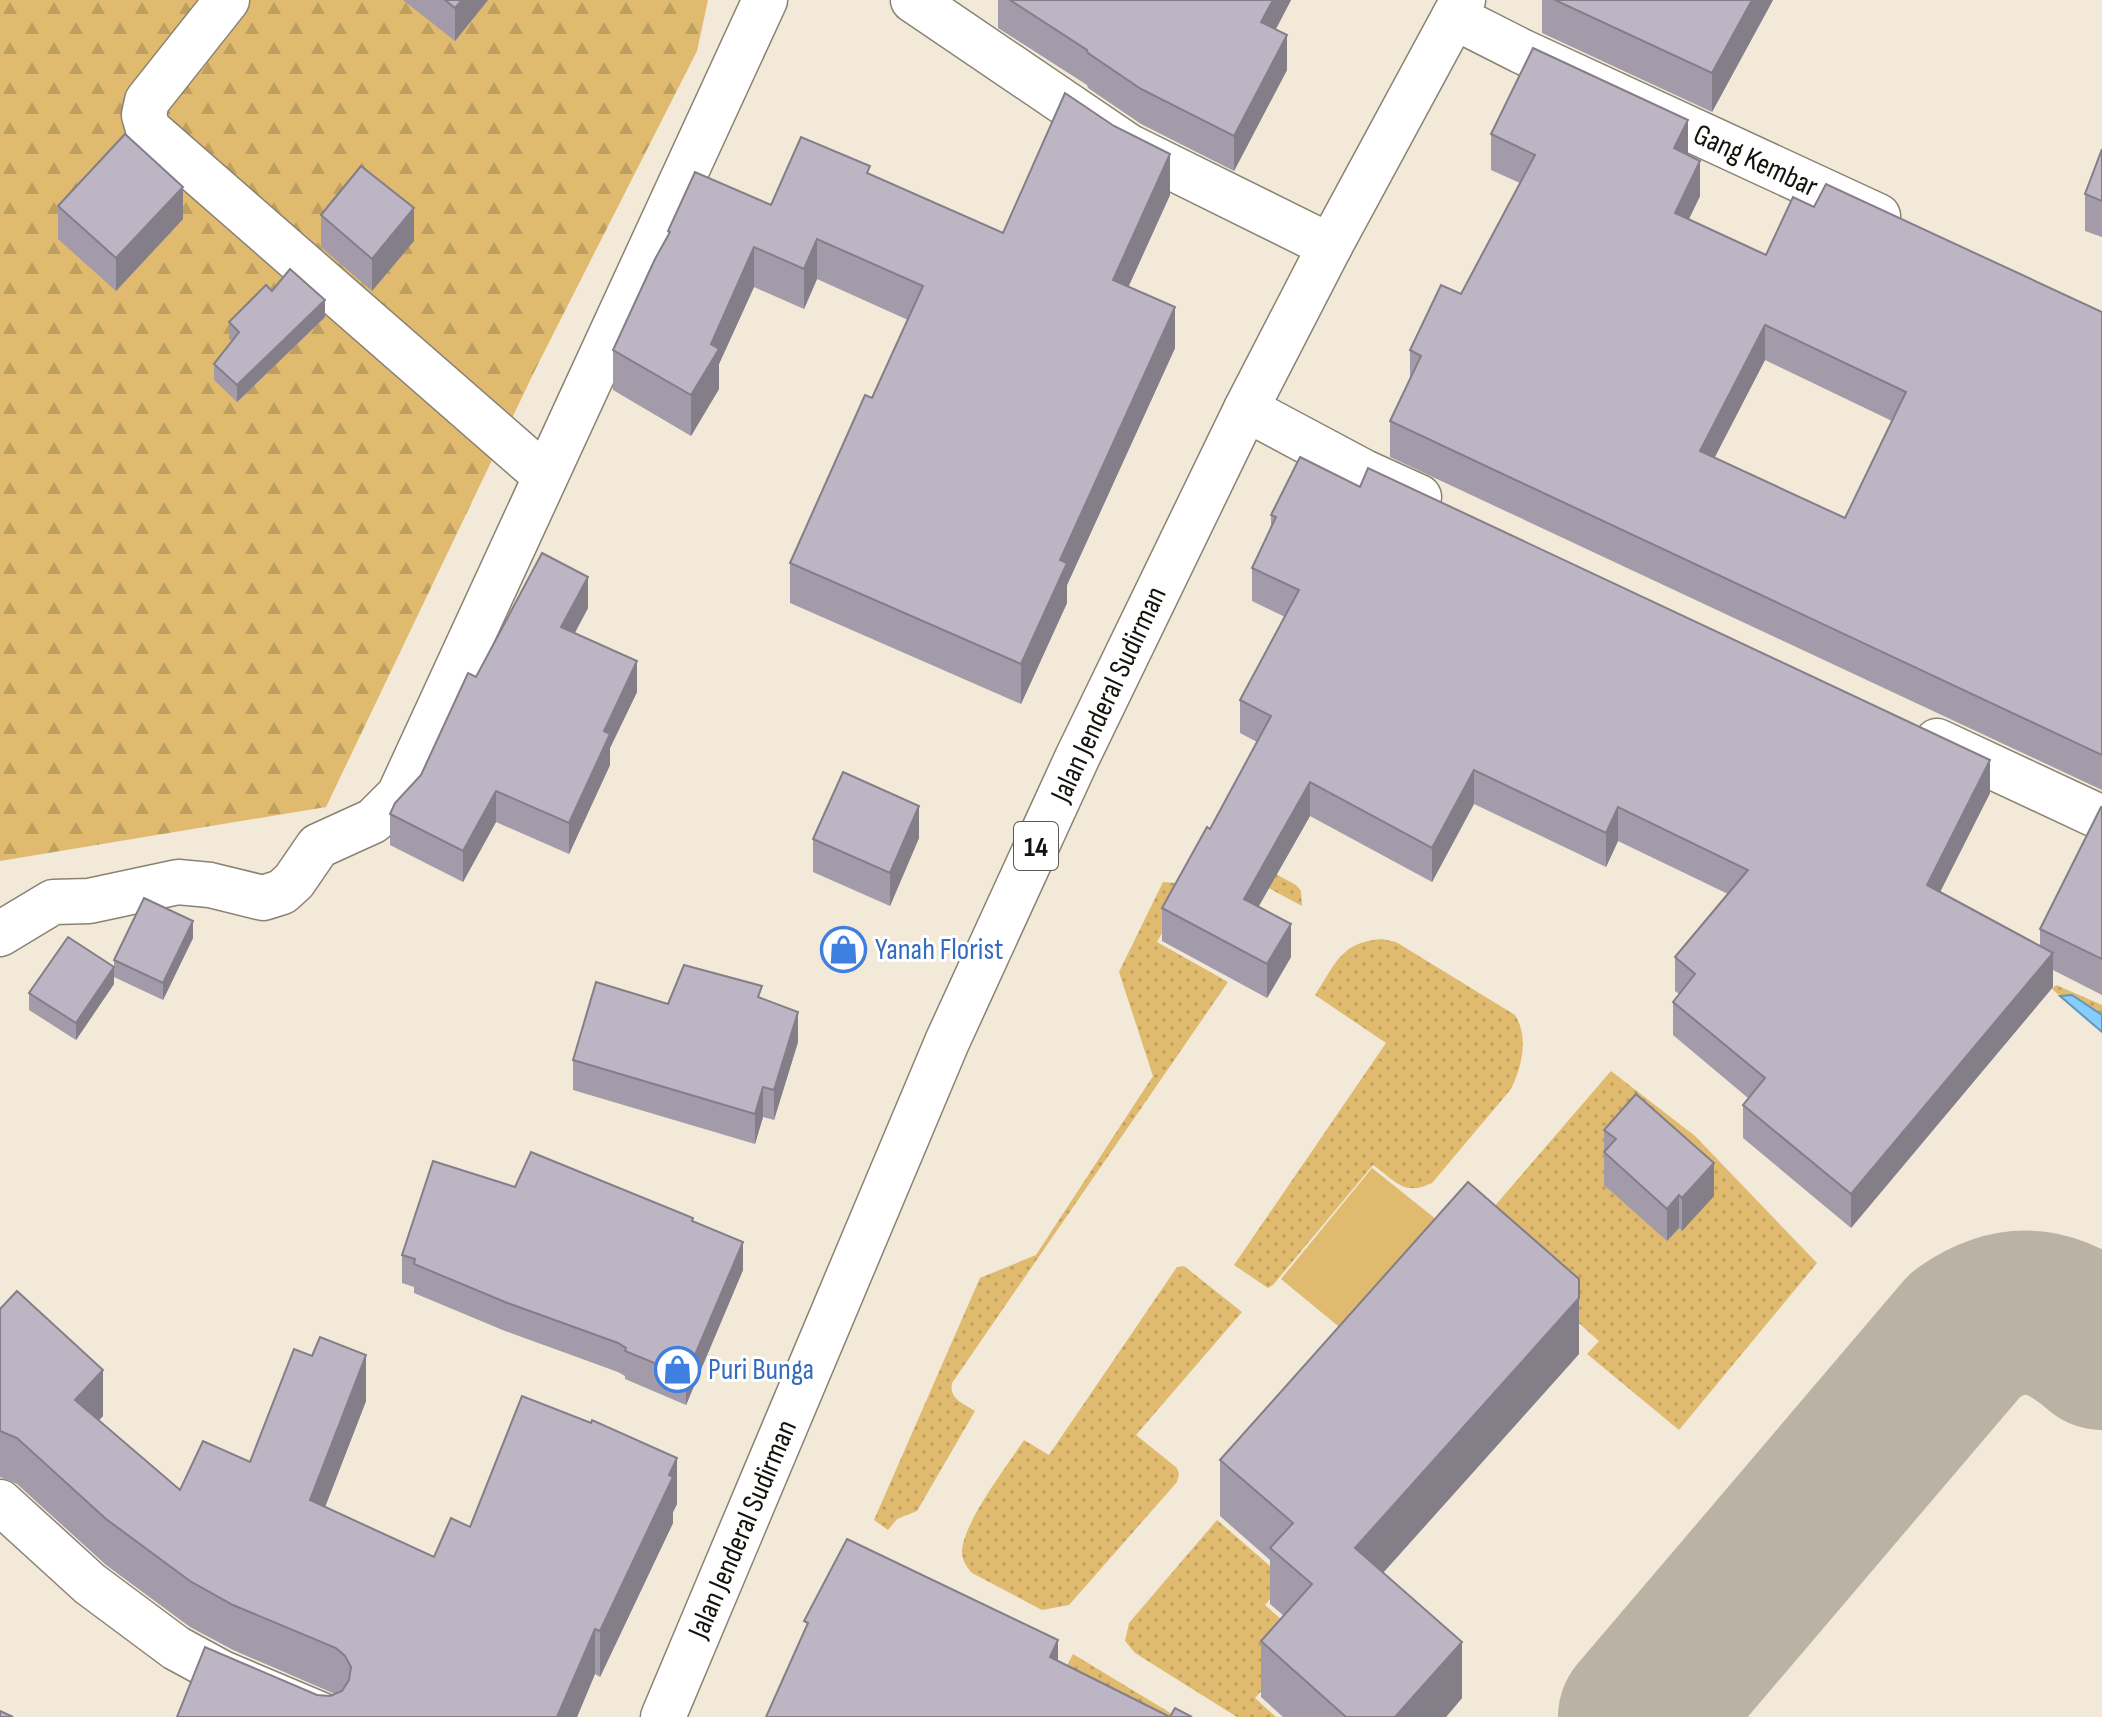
<svg xmlns="http://www.w3.org/2000/svg" width="2102" height="1717" font-family="'Sofia Sans Condensed',sans-serif">
  <defs>
    <pattern id="grass-dots" width="8" height="8" patternUnits="userSpaceOnUse" patternTransform="scale(2)"><rect width="8" height="8" fill="#dfba6f"/><path d="M2 2h.1M6 6h.1" fill="none" stroke="#be9f5f" stroke-width="1.8" stroke-linecap="round"/></pattern>
    <pattern id="forest-firs" width="22" height="20" patternUnits="userSpaceOnUse" patternTransform="scale(2)"><rect width="22" height="20" fill="#dfba6f"/><path d="M5 1l3.5 6h-7zM16 11l3.5 6h-7z" fill="#be9f5f"/></pattern>
  </defs>
  <rect width="100%" height="100%" fill="#f2e9d8"/>
  <g fill="url(#grass-dots)">
    <path d="M1213,840L1296,885L1301,891L1302,906L1206,854L1157,942L1228,982L952,1383C949,1399 963,1403 975,1411L917,1511L897,1519L888,1530L874,1520L980,1278L1036,1255L1153,1076L1119,972L1163,882L1177,883L1197,849Z"/>
    <path d="M1382,939L1396,942L1515,1015C1529,1037 1522,1067 1511,1089L1432,1183C1403,1197 1395,1180 1373,1165L1273,1285L1268,1288L1234,1265L1386,1043L1315,995C1336,963 1341,942 1382,939Z"/>
    <polygon points="2056,985 2102,1005 2102,1032 2052,989"/>
    <polygon points="1611,1071 1695,1136 1817,1263 1679,1430 1587,1354 1599,1341 1474,1230"/>
    <path d="M1184,1266L1242,1312L1136,1435L1177,1468L1179,1474L1177,1482L1069,1605L1042,1610L972,1573C966,1566 962,1560 962,1551C964,1521 1007,1466 1024,1440L1049,1455L1177,1267Z"/>
    <polygon points="1217,1520 1286,1580 1265,1605 1306,1641 1255,1698 1276,1717 1237,1717 1135,1653 1125,1641 1129,1623"/>
    <polygon points="1073,1654 1177,1717 1072,1717 1061,1677"/>
  </g>
  <polygon fill="url(#forest-firs)" points="0,0 708,0 697,51 537,366 326,807 0,861"/>
  <polygon fill="#dfba6f" points="1372,1168 1442,1224 1349,1335 1281,1279"/>
  <polygon fill="#85cdff" stroke="#6395b6" stroke-width="2" points="2072,995 2102,1015 2102,1032 2060,996"/>
  <g fill="none" stroke-linecap="round" stroke-linejoin="round">
    <path stroke="#bab3a5" stroke-width="164" d="M1640,1717L1966,1334C2017,1299 2057,1309 2102,1348"/>
    <defs>
      <g id="minor">
        <polyline points="227,0 147,101 144,115 148,129 544,475"/>
        <polyline points="913,0 1128,146 1330,246"/>
        <polyline points="1454,17 1521,51 1878,216"/>
        <polyline points="1246,409 1364,472 1419,497"/>
        <polyline points="1937,741 2102,818"/>
        <polyline points="0,934 53,902 89,901 178,882 210,885 263,898 282,892 294,881 318,846 373,821 399,795 765,0"/>
        <polyline points="0,1502 90,1584 176,1648 222,1673 326,1717"/>
      </g>
      <polyline id="trunk" points="663,1717 947,1042 1077,758 1246,409 1330,246 1463,0"/>
    </defs>
    <use href="#minor" stroke="#8a8273" stroke-width="47"/>
    <use href="#trunk" stroke="#8a8273" stroke-width="47"/>
    <use href="#minor" stroke="#fff" stroke-width="44"/>
    <use href="#trunk" stroke="#fff" stroke-width="44"/>
  </g>
  <g fill="#a39ba9" fill-rule="evenodd">
    <polygon points="403,0 488,0 455,41"/>
    <polygon points="998,0 1291,0 1276,29 1287,70 1234,171 1141,124 1088,88 1087,85 998,28"/>
    <polygon points="1542,0 1773,0 1712,112 1542,33"/>
    <path d="M1491,134L1688,155L1700,196L1689,219L1766,255L1814,207L2102,312V790L1390,457V421L1410,379V350L1461,294L1520,183L1491,170ZM1765,360L1892,421L1845,518L1714,458Z"/>
    <polygon points="2102,149 2102,237 2085,231 2085,194"/>
    <polygon points="870,175 1003,233 1170,195 1128,287 1175,348 1067,585 1067,603 1021,704 790,603 790,563 872,398 908,320 817,279 804,309 754,287 719,364 719,389 691,436 613,390 613,350 668,237 668,231 771,205"/>
    <polygon points="58,206 183,219 116,291 58,239"/>
    <polygon points="321,215 414,241 372,291 321,247"/>
    <polygon points="272,291 325,317 237,402 214,380 214,364 232,341 229,339 229,322"/>
    <polygon points="1271,515 1990,793 1940,892 2040,947 2040,929 2102,807 2102,995 2053,970 2053,987 1851,1228 1743,1138 1743,1105 1748,1098 1673,1035 1673,1002 1679,994 1675,991 1675,957 1728,894 1618,841 1606,867 1474,804 1432,882 1310,816 1259,906 1291,957 1267,998 1162,941 1162,908 1210,829 1257,742 1240,733 1240,700 1285,617 1252,601 1252,568 1271,527"/>
    <polygon points="588,608 575,633 637,692 610,748 610,765 569,854 496,822 463,882 390,845 390,814 421,775 476,677"/>
    <polygon points="919,838 890,906 813,872 813,839"/>
    <polygon points="193,938 163,1000 114,977 114,984 76,1040 29,1010 29,993 114,967 114,960"/>
    <polygon points="762,999 798,1042 774,1120 763,1117 755,1144 573,1090 573,1060 668,1004"/>
    <polygon points="1604,1130 1714,1196 1682,1231 1679,1228 1667,1241 1604,1185"/>
    <polygon points="515,1187 693,1222 743,1270 686,1405 625,1379 625,1376 618,1372 505,1331 414,1293 414,1287 402,1283 402,1255"/>
    <polygon points="17,1291 103,1370 103,1416 99,1420 180,1490 203,1441 250,1462 294,1349 312,1356 320,1337 366,1355 366,1401 325,1507 434,1557 451,1518 470,1527 522,1396 591,1423 592,1420 677,1458 677,1504 673,1512 673,1523 600,1677 595,1674 577,1717 177,1717 205,1647 317,1695 330,1696 335,1694 233,1650 190,1627 106,1565 17,1484 0,1477 0,1309"/>
    <polygon points="1579,1354 1383,1573 1462,1698 1446,1717 1283,1717 1261,1697 1261,1641 1284,1616 1270,1604 1270,1560 1220,1516 1220,1460"/>
  </g>
  <g fill="#847e89">
    <polygon points="462,0 488,0 455,41 455,8"/>
    <polygon points="1273,0 1291,0 1261,57 1261,22"/>
    <polygon points="1752,0 1773,0 1712,112 1712,73"/>
    <polygon points="1287,35 1287,70 1234,171 1234,136"/>
    <polygon points="1688,120 1688,156 1674,148"/>
    <polygon points="1170,154 1170,195 1113,321 1113,280"/>
    <polygon points="1700,161 1700,196 1675,248 1675,213"/>
    <polygon points="183,187 183,219 116,291 116,258"/>
    <polygon points="414,208 414,241 372,291 372,259"/>
    <polygon points="817,239 817,279 804,309 804,269"/>
    <polygon points="754,247 754,287 719,364 719,389 691,436 691,395 711,344"/>
    <polygon points="325,300 325,317 237,402 237,385"/>
    <polygon points="1175,307 1175,348 1067,585 1067,603 1021,704 1021,664 1060,560"/>
    <polygon points="1765,325 1765,360 1700,486 1700,451"/>
    <polygon points="588,577 588,608 561,658 561,627"/>
    <polygon points="637,661 637,692 610,748 610,765 569,854 569,823 604,731"/>
    <polygon points="1990,760 1990,793 1927,918 1927,885"/>
    <polygon points="1474,770 1474,804 1432,882 1432,848"/>
    <polygon points="1310,782 1310,816 1244,932 1244,899"/>
    <polygon points="496,791 496,822 463,882 463,851"/>
    <polygon points="919,806 919,838 890,906 890,873"/>
    <polygon points="1618,807 1618,841 1606,867 1606,833"/>
    <polygon points="193,921 193,938 163,1000 163,983"/>
    <polygon points="1291,924 1291,957 1267,998 1267,964"/>
    <polygon points="2053,953 2053,987 1851,1228 1851,1194"/>
    <polygon points="114,967 114,984 76,1040 76,1023"/>
    <polygon points="798,1012 798,1042 774,1120 774,1090"/>
    <polygon points="763,1087 763,1117 755,1144 755,1114"/>
    <polygon points="1714,1163 1714,1196 1682,1231 1682,1198"/>
    <polygon points="1679,1195 1679,1228 1667,1241 1667,1209"/>
    <polygon points="743,1242 743,1270 686,1405 686,1376"/>
    <polygon points="1579,1298 1579,1354 1355,1604 1355,1548"/>
    <polygon points="366,1355 366,1401 310,1546 310,1500"/>
    <polygon points="103,1370 103,1416 75,1446 75,1400"/>
    <polygon points="677,1458 677,1504 673,1512 673,1523 600,1677 600,1631"/>
    <polygon points="595,1629 595,1674 577,1717 557,1717"/>
    <polygon points="1058,1640 1058,1690 1050,1657"/>
    <polygon points="1462,1642 1462,1698 1446,1717 1395,1717"/>
  </g>
  <g fill="#bdb4c4" stroke="#847e89" stroke-width="2" fill-rule="evenodd">
    <polygon points="445,0 462,0 455,8"/>
    <polygon points="1010,0 1273,0 1261,22 1287,35 1234,136 1141,89 1088,53 1087,50"/>
    <polygon points="1555,0 1752,0 1712,73"/>
    <path d="M1533,48L1688,120L1674,148L1700,161L1675,213L1766,255L1793,197L1814,207L1826,184L2102,312V755L1390,421L1421,356L1410,350L1441,285L1461,294L1535,155L1491,134ZM1765,325L1906,392L1845,518L1700,451Z"/>
    <polygon points="1065,93 1114,126 1170,154 1113,280 1175,307 1060,560 1067,563 1021,664 790,563 865,395 872,398 923,286 817,239 804,269 754,247 711,344 719,349 691,395 613,350 655,259 670,232 668,231 695,172 771,205 801,137 870,166 867,173 1003,233"/>
    <polygon points="125,134 183,187 116,258 58,206"/>
    <polygon points="2102,149 2102,201 2085,194"/>
    <polygon points="361,166 414,208 372,259 321,215"/>
    <polygon points="290,269 325,300 237,385 214,364 239,332 229,322 266,285 272,291"/>
    <polygon points="1300,457 1360,487 1368,468 1990,760 1927,885 2053,953 1851,1194 1743,1105 1765,1078 1673,1002 1695,974 1675,957 1748,870 1618,807 1606,833 1474,770 1432,848 1310,782 1244,899 1291,924 1267,964 1162,908 1207,827 1210,829 1271,716 1240,700 1299,590 1252,568 1276,517 1271,515"/>
    <polygon points="542,553 588,577 561,627 637,661 604,731 610,734 569,823 496,791 463,851 390,814 395,803 421,775 468,673 476,677"/>
    <polygon points="843,772 919,806 890,873 813,839"/>
    <polygon points="2101,807 2102,807 2102,959 2040,929"/>
    <polygon points="144,898 193,921 163,983 114,960"/>
    <polygon points="68,937 114,967 76,1023 29,993"/>
    <polygon points="684,965 762,986 758,997 798,1012 774,1090 763,1087 755,1114 573,1060 596,982 668,1004"/>
    <polygon points="1636,1094 1714,1163 1682,1198 1679,1195 1667,1209 1604,1152 1616,1139 1604,1130"/>
    <polygon points="531,1152 693,1218 692,1221 743,1242 686,1376 625,1351 626,1348 618,1343 505,1302 414,1264 415,1259 402,1255 433,1161 515,1187"/>
    <polygon points="1468,1182 1579,1279 1579,1298 1355,1548 1462,1642 1395,1717 1346,1717 1261,1641 1312,1584 1270,1548 1293,1523 1220,1460"/>
    <polygon points="17,1291 103,1370 75,1400 180,1490 203,1441 250,1462 294,1349 312,1356 320,1337 366,1355 310,1500 434,1557 451,1518 470,1527 522,1396 591,1423 592,1420 677,1458 669,1475 673,1477 600,1631 595,1629 557,1717 177,1717 205,1647 317,1695 330,1696 342,1691 349,1680 351,1667 345,1656 336,1648 233,1605 190,1581 106,1519 17,1438 0,1431 0,1309"/>
    <polygon points="847,1539 1058,1640 1050,1657 1170,1717 1175,1708 1192,1717 766,1717 808,1623 804,1621"/>
    <polygon points="0,1711 13,1717 0,1717"/>
  </g>
  <defs>
    <symbol id="shop-ring" viewBox="-11 -11 22 22"><circle r="9.5" fill="#fff" stroke="#3f7fe0" stroke-width="1.5"/><path d="M-5-2.5h2.3a2.7 3.5 0 0 1 5.4 0H5L5.5 6h-11ZM-1.5-2.5h3a1.5 2.3 0 0 0-3 0Z" fill="#3f7fe0"/></symbol>
  </defs>
  <g fill-rule="evenodd">
    <use href="#shop-ring" x="818" y="924" width="51" height="51"/>
    <use href="#shop-ring" x="652" y="1344" width="51" height="51"/>
  </g>
  <g text-anchor="middle" stroke-width="6" stroke-linejoin="round" paint-order="stroke">
    <rect fill="#fff" stroke="#5b5956" stroke-width="2" x="1014" y="822" width="44" height="48" rx="6"/>
    <g font-size="28" font-weight="bold" fill="#15120d">
      <text x="1036" y="856">14</text>
    </g>
    <g font-size="30" fill="#15120d" stroke="#fff">
      <text transform="translate(1756 160) rotate(25)" y="10">Gang Kembar</text>
      <text transform="translate(1108 694) rotate(-65)" y="10">Jalan Jenderal Sudirman</text>
      <text transform="translate(742 1529) rotate(-67)" y="10">Jalan Jenderal Sudirman</text>
    </g>
    <g font-size="30" fill="#366cbe" stroke="#fff" text-anchor="start">
      <text x="875" y="959">Yanah Florist</text>
      <text x="708" y="1379">Puri Bunga</text>
    </g>
  </g>
</svg>
